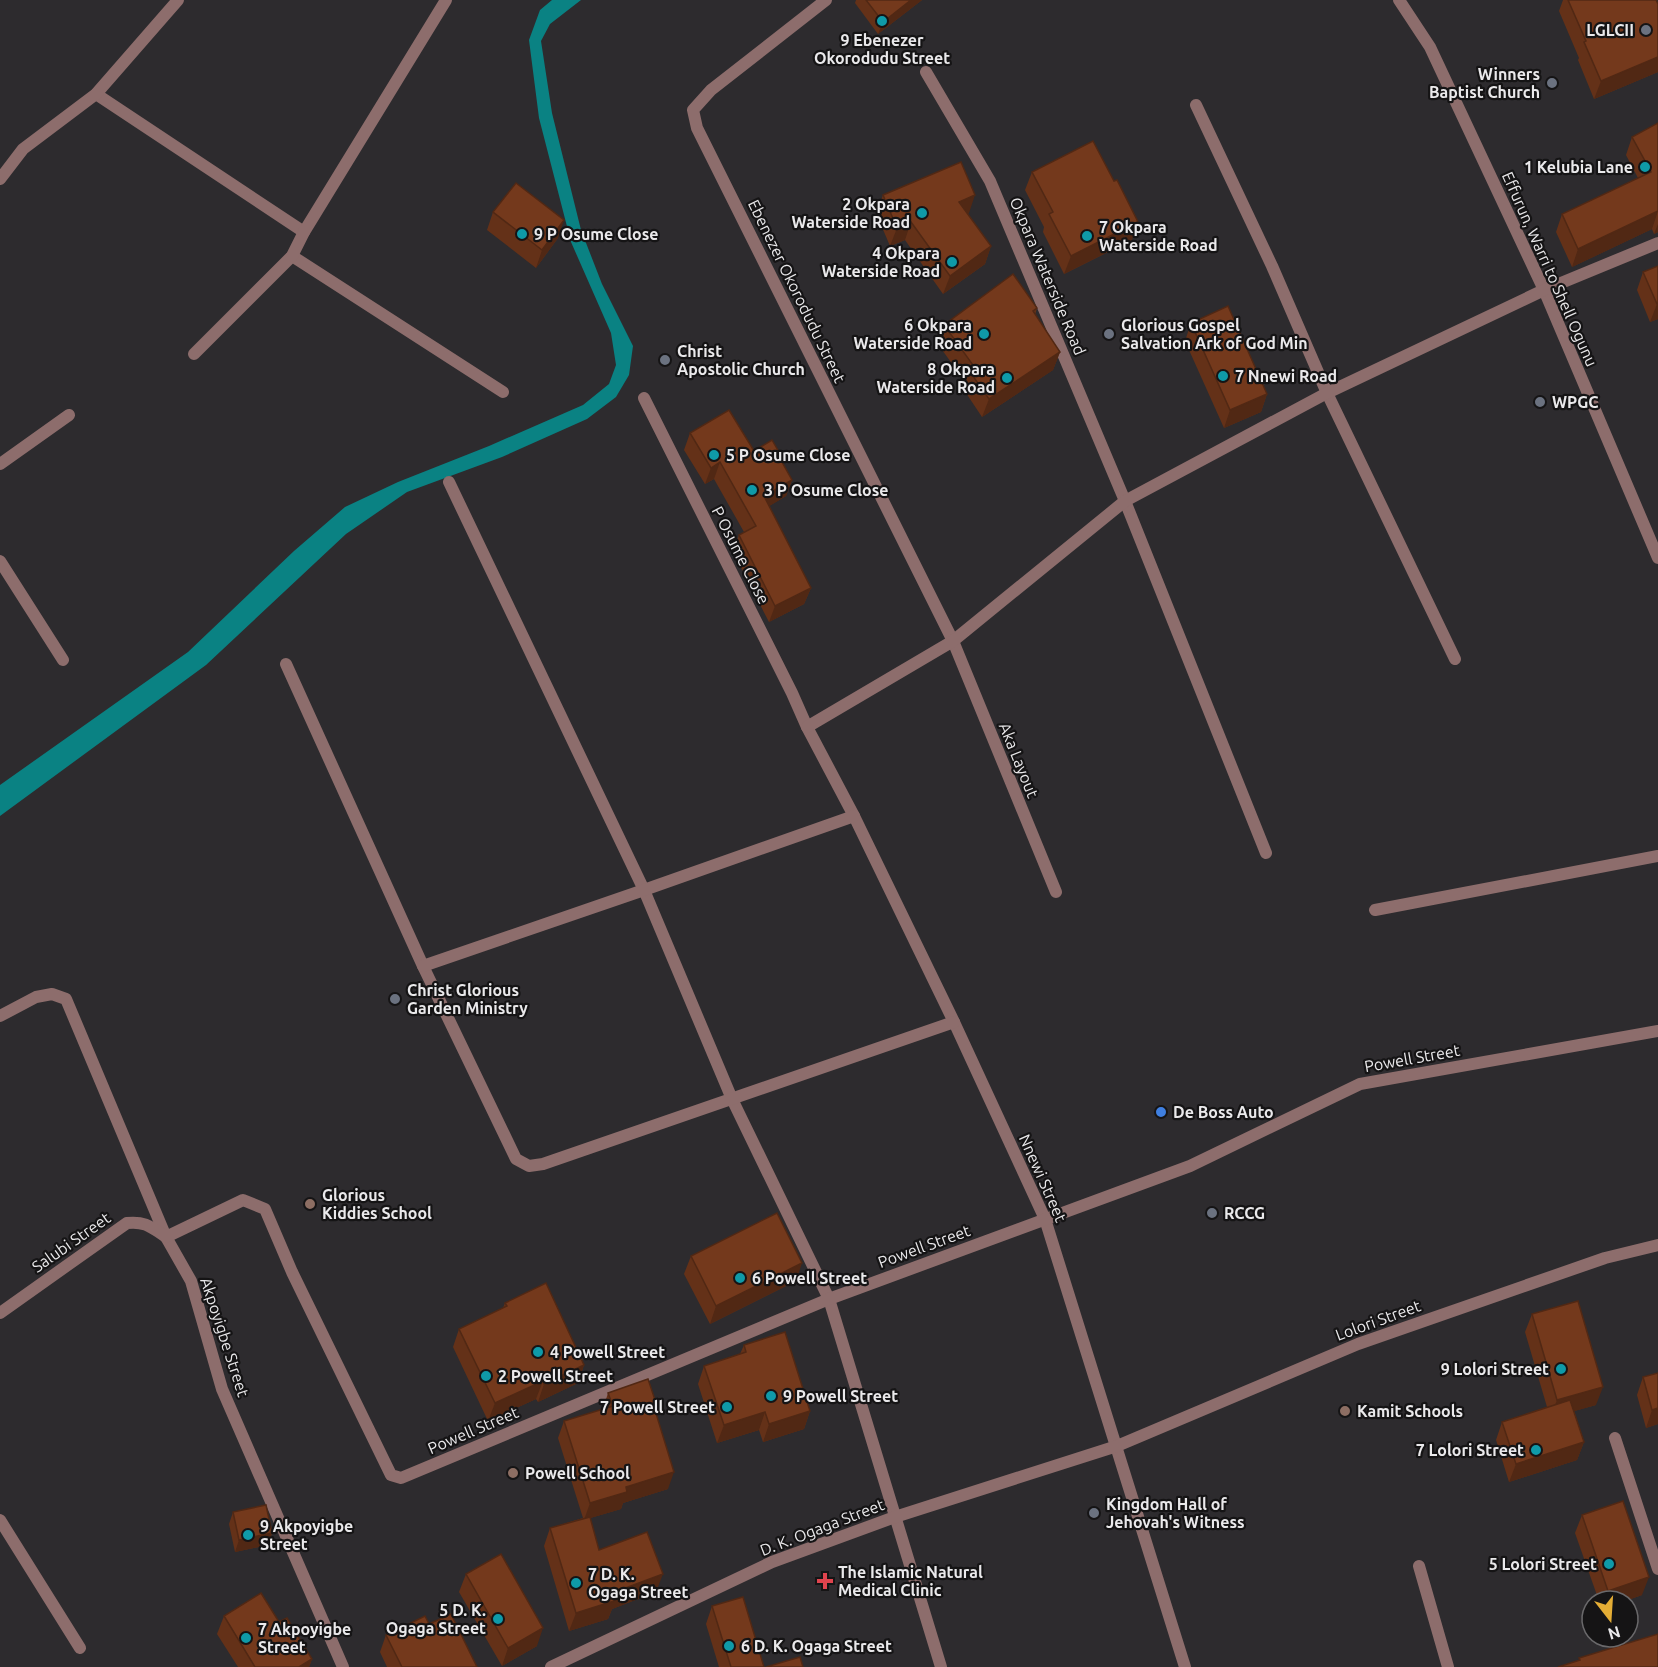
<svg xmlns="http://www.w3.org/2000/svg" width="1658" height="1667" font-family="Ubuntu,sans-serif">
  <rect width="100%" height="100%" fill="#2d2b2e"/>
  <polygon fill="#0a8283" points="552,0 581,0 550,24 541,41 552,113 581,230 602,284 633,346 629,375 616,397 587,419 502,457 407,492 346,534 206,665 0,816 0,785 188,652 294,551 345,507 398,482 489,446 583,405 609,384 616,365 611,333 571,242 539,118 529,40 540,10"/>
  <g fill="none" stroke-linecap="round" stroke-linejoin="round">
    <g stroke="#8d6d6c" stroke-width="12">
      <polyline points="826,0 711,90 693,110 697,128 953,641 1056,892"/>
      <polyline points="1399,0 1430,47 1544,290 1658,558"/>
      <polyline points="926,72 990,181 1125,501 1266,853"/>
      <polyline points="96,94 304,232"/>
      <polyline points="1196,105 1272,266 1327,393 1455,659"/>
      <polyline points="0,179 23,149 96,94 178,0"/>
      <polyline points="292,256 503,392"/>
      <polyline points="194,354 292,256 304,232 446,0"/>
      <polyline points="644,398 792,693 807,727 854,816 954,1022 1045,1219 1185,1667"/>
      <polyline points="0,464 69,415"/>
      <polyline points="449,482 644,890 732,1099 829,1299 941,1667"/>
      <polyline points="0,561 63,660"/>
      <polyline points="286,664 423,966 516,1159 529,1166 543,1164 954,1022"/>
      <polyline points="807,727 953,641 1125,501 1327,393 1544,290 1658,243"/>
      <polyline points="1375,910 1658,856"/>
      <polyline points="423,966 644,890 854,816"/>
      <polyline points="0,1016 36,997 52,994 66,999 166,1237 191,1281 222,1389 343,1667"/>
      <path d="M0,1313L127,1223C145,1221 151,1227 166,1237L243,1200L265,1209L292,1272L391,1475L401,1478L829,1299L1190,1166L1360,1084L1658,1031"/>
      <polyline points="1615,1438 1658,1569"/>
      <polyline points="0,1520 80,1648"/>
      <polyline points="1419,1566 1448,1667"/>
      <polyline points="551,1667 772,1562 895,1517 1117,1446 1358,1344 1605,1258 1658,1245"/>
    </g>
  </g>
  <g fill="#643118">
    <polygon points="856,0 922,0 878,34 855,3"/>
    <polygon points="1563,0 1656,0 1658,4 1658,72 1594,99 1578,60 1579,58 1559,11"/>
    <polygon points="1658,123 1658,232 1654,234 1652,229 1572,267 1556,232 1562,214 1638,178 1626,155 1632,137"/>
    <polygon points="1032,172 1132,240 1064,274 1043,232 1044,227 1025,190"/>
    <polygon points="883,195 969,213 967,214 991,246 985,264 943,294 905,240 890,246 876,213"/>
    <polygon points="493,212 558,238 536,268 487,230"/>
    <polygon points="1658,266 1658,319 1650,322 1637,290 1643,272"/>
    <polygon points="1037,308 1035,315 1060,352 1053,370 982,417 962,387 964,380 937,343 944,325"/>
    <polygon points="1191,323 1267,394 1261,412 1224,428 1185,341"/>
    <polygon points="690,433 754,451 784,461 783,464 792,480 786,496 769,506 811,588 804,604 769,622 733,552 739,535 744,532 714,479 705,484 684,450"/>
    <polygon points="691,1256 796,1281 710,1324 684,1274"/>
    <polygon points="505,1303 584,1365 578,1383 538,1402 536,1399 488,1421 453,1347 459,1329 503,1308"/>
    <polygon points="1532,1314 1596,1405 1574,1411 1584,1442 1577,1460 1509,1482 1496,1440 1502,1422 1547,1407 1525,1332"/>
    <polygon points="744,1345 810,1411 804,1429 763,1442 759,1430 717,1443 698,1384 704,1366 740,1354"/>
    <polygon points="1658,1373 1658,1424 1646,1428 1637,1395 1643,1377"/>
    <polygon points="608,1393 657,1406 655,1411 668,1489 623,1503 621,1509 590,1518 599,1550 656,1592 612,1609 608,1619 569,1631 544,1546 550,1528 583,1518 558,1438 564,1421 603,1409"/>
    <polygon points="233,1512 272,1533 268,1545 235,1552 229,1524"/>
    <polygon points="1582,1515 1642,1595 1625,1601 1599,1601 1575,1533"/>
    <polygon points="466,1574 537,1646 502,1666 459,1592"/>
    <polygon points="712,1606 764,1667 719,1667 706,1624"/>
    <polygon points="224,1616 279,1622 312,1659 309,1667 238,1667 217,1634"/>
    <polygon points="429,1624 477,1667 387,1667 380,1652 386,1635"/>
  </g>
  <g fill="#512814">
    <polygon points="911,0 922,0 878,34 883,22"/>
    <polygon points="1658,57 1658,72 1594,99 1601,81"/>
    <polygon points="975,195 969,213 952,220 959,202"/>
    <polygon points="1658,211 1652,229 1572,267 1578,249"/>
    <polygon points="564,220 558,238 536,268 542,250"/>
    <polygon points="911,222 905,240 890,246 897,228"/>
    <polygon points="1138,222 1132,240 1064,274 1071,256"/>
    <polygon points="1658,224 1658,232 1654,234"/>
    <polygon points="991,246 985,264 943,294 950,276"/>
    <polygon points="1657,304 1658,304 1658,319 1650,322"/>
    <polygon points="1060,352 1053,370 982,417 989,399"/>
    <polygon points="1267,394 1261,412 1224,428 1230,410"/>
    <polygon points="720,462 714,479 705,484 711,468"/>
    <polygon points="792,480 786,496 758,513 764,496"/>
    <polygon points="811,588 804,604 769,622 775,606"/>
    <polygon points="802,1263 796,1281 710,1324 716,1306"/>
    <polygon points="584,1365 578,1383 538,1402 544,1384"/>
    <polygon points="543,1381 536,1399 488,1421 495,1403"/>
    <polygon points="1603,1387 1596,1405 1550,1418 1557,1400"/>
    <polygon points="1658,1408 1658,1424 1646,1428 1652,1410"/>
    <polygon points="810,1411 804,1429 763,1442 769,1424"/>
    <polygon points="765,1412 759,1430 717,1443 724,1425"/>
    <polygon points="1584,1442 1577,1460 1509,1482 1516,1464"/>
    <polygon points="674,1472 668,1489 623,1503 621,1509 584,1520 590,1503 626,1487"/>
    <polygon points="272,1533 268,1545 235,1552 239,1540"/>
    <polygon points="663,1574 656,1592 612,1609 608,1619 569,1631 576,1613 612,1593"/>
    <polygon points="1649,1577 1642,1595 1625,1601 1604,1601 1608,1591"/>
    <polygon points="543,1628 537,1646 502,1666 508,1648"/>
    <polygon points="312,1659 309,1667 299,1667"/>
  </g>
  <g fill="#74391c" stroke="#512814" stroke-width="1.5">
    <polygon points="866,0 911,0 883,22"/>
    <polygon points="1568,0 1656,0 1658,4 1658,57 1601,81 1584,42 1586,41"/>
    <polygon points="1658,123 1658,211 1578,249 1562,214 1651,172 1632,137"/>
    <polygon points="1093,141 1114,181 1117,180 1138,222 1071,256 1049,214 1053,212 1032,172"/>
    <polygon points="961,162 975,195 959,202 991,246 950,276 911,222 897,228 883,195"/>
    <polygon points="516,183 564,220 542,250 493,212"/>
    <polygon points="1658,266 1658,304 1657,304 1643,272"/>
    <polygon points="1013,274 1037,308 1033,311 1060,352 989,399 968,369 973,365 944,325"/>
    <polygon points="1228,306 1267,394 1230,410 1191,323"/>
    <polygon points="729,410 754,451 772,440 784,461 782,462 792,480 764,496 811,588 775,606 739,535 756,526 720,462 711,468 690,433"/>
    <polygon points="777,1213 802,1263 716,1306 691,1256"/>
    <polygon points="546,1283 584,1365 544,1384 543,1381 495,1403 459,1329 507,1306 505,1303"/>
    <polygon points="1578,1301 1603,1387 1557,1400 1532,1314"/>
    <polygon points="785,1332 810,1411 769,1424 765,1412 724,1425 704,1366 746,1352 744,1345"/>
    <polygon points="1658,1373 1658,1408 1652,1410 1643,1377"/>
    <polygon points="648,1379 657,1406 654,1407 674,1472 626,1487 627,1492 590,1503 564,1421 613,1406 608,1393"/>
    <polygon points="1570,1400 1584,1442 1516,1464 1502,1422"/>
    <polygon points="1623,1501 1649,1577 1608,1591 1582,1515"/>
    <polygon points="266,1505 272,1533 239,1540 233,1512"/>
    <polygon points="590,1517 599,1550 647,1532 663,1574 612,1593 614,1601 576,1613 550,1528"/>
    <polygon points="501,1554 543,1628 508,1648 466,1574"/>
    <polygon points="261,1593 279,1622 287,1618 312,1659 299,1667 255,1667 224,1616"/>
    <polygon points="743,1597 764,1667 731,1667 712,1606"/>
    <polygon points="451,1614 477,1667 402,1667 386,1635 425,1616 429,1624"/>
    <polygon points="1658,1634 1658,1667 1558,1667 1580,1660 1579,1658"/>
    <polygon points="800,1657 803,1667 766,1667"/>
  </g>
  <g fill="#0f9aa8" stroke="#151415" stroke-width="2">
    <circle cx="882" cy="21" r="6"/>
    <circle cx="1645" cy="167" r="6"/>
    <circle cx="922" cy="213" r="6"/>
    <circle cx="522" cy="234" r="6"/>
    <circle cx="1087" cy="236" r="6"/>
    <circle cx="952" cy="262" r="6"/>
    <circle cx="984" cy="334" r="6"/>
    <circle cx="1223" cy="376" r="6"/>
    <circle cx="1007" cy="378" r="6"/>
    <circle cx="714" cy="455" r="6"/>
    <circle cx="752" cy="490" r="6"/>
    <circle cx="740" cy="1278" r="6"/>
    <circle cx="538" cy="1352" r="6"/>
    <circle cx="1561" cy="1369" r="6"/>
    <circle cx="486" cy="1376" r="6"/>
    <circle cx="771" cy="1396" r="6"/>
    <circle cx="727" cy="1407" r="6"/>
    <circle cx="1536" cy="1450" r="6"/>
    <circle cx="248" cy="1535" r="6"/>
    <circle cx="1609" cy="1564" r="6"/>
    <circle cx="576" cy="1583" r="6"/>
    <circle cx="498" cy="1619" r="6"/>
    <circle cx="246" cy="1638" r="6"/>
    <circle cx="729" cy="1646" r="6"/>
  </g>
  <g fill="#6b7280" stroke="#151415" stroke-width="2">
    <circle cx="1646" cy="30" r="6"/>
    <circle cx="1552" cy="83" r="6"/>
    <circle cx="1109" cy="334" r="6"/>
    <circle cx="665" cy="360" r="6"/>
    <circle cx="1540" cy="402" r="6"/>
    <circle cx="395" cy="999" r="6"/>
    <circle cx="1212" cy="1213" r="6"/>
    <circle cx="1094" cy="1513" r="6"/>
  </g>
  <circle fill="#3f7fe0" stroke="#151415" stroke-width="2" cx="1161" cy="1112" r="6"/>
  <g fill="#8d6e63" stroke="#151415" stroke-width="2">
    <circle cx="310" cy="1204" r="6"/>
    <circle cx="1345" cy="1411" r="6"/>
    <circle cx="513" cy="1473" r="6"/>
  </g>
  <path fill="#e0444e" stroke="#151415" stroke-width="2" d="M822 1572h6v6h6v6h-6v6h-6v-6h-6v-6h6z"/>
  <g text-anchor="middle" stroke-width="4.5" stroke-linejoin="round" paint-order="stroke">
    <g font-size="16" font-weight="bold" fill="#eae9eb" stroke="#151415" text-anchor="start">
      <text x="1634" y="36" text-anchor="end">LGLCII</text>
      <text x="882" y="46" text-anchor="middle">9 Ebenezer<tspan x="882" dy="18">Okorodudu Street</tspan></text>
      <text x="1540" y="80" text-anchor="end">Winners<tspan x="1540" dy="18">Baptist Church</tspan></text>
      <text x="1633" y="173" text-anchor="end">1 Kelubia Lane</text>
      <text x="910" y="210" text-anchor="end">2 Okpara<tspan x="910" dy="18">Waterside Road</tspan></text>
      <text x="1099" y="233">7 Okpara<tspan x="1099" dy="18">Waterside Road</tspan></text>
      <text x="534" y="240">9 P Osume Close</text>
      <text x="940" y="259" text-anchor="end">4 Okpara<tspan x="940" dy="18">Waterside Road</tspan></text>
      <text x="972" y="331" text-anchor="end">6 Okpara<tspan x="972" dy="18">Waterside Road</tspan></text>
      <text x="1121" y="331">Glorious Gospel<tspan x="1121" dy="18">Salvation Ark of God Min</tspan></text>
      <text x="677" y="357">Christ<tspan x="677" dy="18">Apostolic Church</tspan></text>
      <text x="995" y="375" text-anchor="end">8 Okpara<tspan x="995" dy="18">Waterside Road</tspan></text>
      <text x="1235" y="382">7 Nnewi Road</text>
      <text x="1552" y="408">WPGC</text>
      <text x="726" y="461">5 P Osume Close</text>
      <text x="764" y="496">3 P Osume Close</text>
      <text x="407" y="996">Christ Glorious<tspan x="407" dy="18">Garden Ministry</tspan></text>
      <text x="1173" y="1118">De Boss Auto</text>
      <text x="322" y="1201">Glorious<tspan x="322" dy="18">Kiddies School</tspan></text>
      <text x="1224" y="1219">RCCG</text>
      <text x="752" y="1284">6 Powell Street</text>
      <text x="550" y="1358">4 Powell Street</text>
      <text x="1549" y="1375" text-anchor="end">9 Lolori Street</text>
      <text x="498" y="1382">2 Powell Street</text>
      <text x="783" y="1402">9 Powell Street</text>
      <text x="715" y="1413" text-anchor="end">7 Powell Street</text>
      <text x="1357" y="1417">Kamit Schools</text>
      <text x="1524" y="1456" text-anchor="end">7 Lolori Street</text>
      <text x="525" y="1479">Powell School</text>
      <text x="1106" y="1510">Kingdom Hall of<tspan x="1106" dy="18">Jehovah's Witness</tspan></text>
      <text x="260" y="1532">9 Akpoyigbe<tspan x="260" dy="18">Street</tspan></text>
      <text x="1597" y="1570" text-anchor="end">5 Lolori Street</text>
      <text x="838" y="1578">The Islamic Natural<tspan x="838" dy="18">Medical Clinic</tspan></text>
      <text x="588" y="1580">7 D. K.<tspan x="588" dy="18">Ogaga Street</tspan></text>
      <text x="486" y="1616" text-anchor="end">5 D. K.<tspan x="486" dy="18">Ogaga Street</tspan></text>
      <text x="258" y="1635">7 Akpoyigbe<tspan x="258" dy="18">Street</tspan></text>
      <text x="741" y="1652">6 D. K. Ogaga Street</text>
    </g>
    <g font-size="16" fill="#eae9eb" stroke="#151415">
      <text transform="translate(1550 269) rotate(66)" y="6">Effurun, Warri to Shell Ogunu</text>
      <text transform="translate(1048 276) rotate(67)" y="6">Okpara Waterside Road</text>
      <text transform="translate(797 291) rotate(64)" y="6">Ebenezer Okorodudu Street</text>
      <text transform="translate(741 555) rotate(63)" y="6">P Osume Close</text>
      <text transform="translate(1019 760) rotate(68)" y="6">Aka Layout</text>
      <text transform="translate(1412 1058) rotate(-10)" y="6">Powell Street</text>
      <text transform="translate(1043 1178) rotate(66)" y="6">Nnewi Street</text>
      <text transform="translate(71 1242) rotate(-35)" y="6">Salubi Street</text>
      <text transform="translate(924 1246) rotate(-20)" y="6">Powell Street</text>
      <text transform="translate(1378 1320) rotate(-20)" y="6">Lolori Street</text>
      <text transform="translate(225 1337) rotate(72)" y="6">Akpoyigbe Street</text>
      <text transform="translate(473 1430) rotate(-23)" y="6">Powell Street</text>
      <text transform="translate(822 1527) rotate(-21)" y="6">D. K. Ogaga Street</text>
    </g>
  </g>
  <g transform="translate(1610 1619) rotate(163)"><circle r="28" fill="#151415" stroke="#6a696b" stroke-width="1.5"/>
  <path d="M0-4.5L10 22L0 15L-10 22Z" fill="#e4ad35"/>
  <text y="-9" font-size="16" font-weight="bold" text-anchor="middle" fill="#eae9eb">N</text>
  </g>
</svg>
